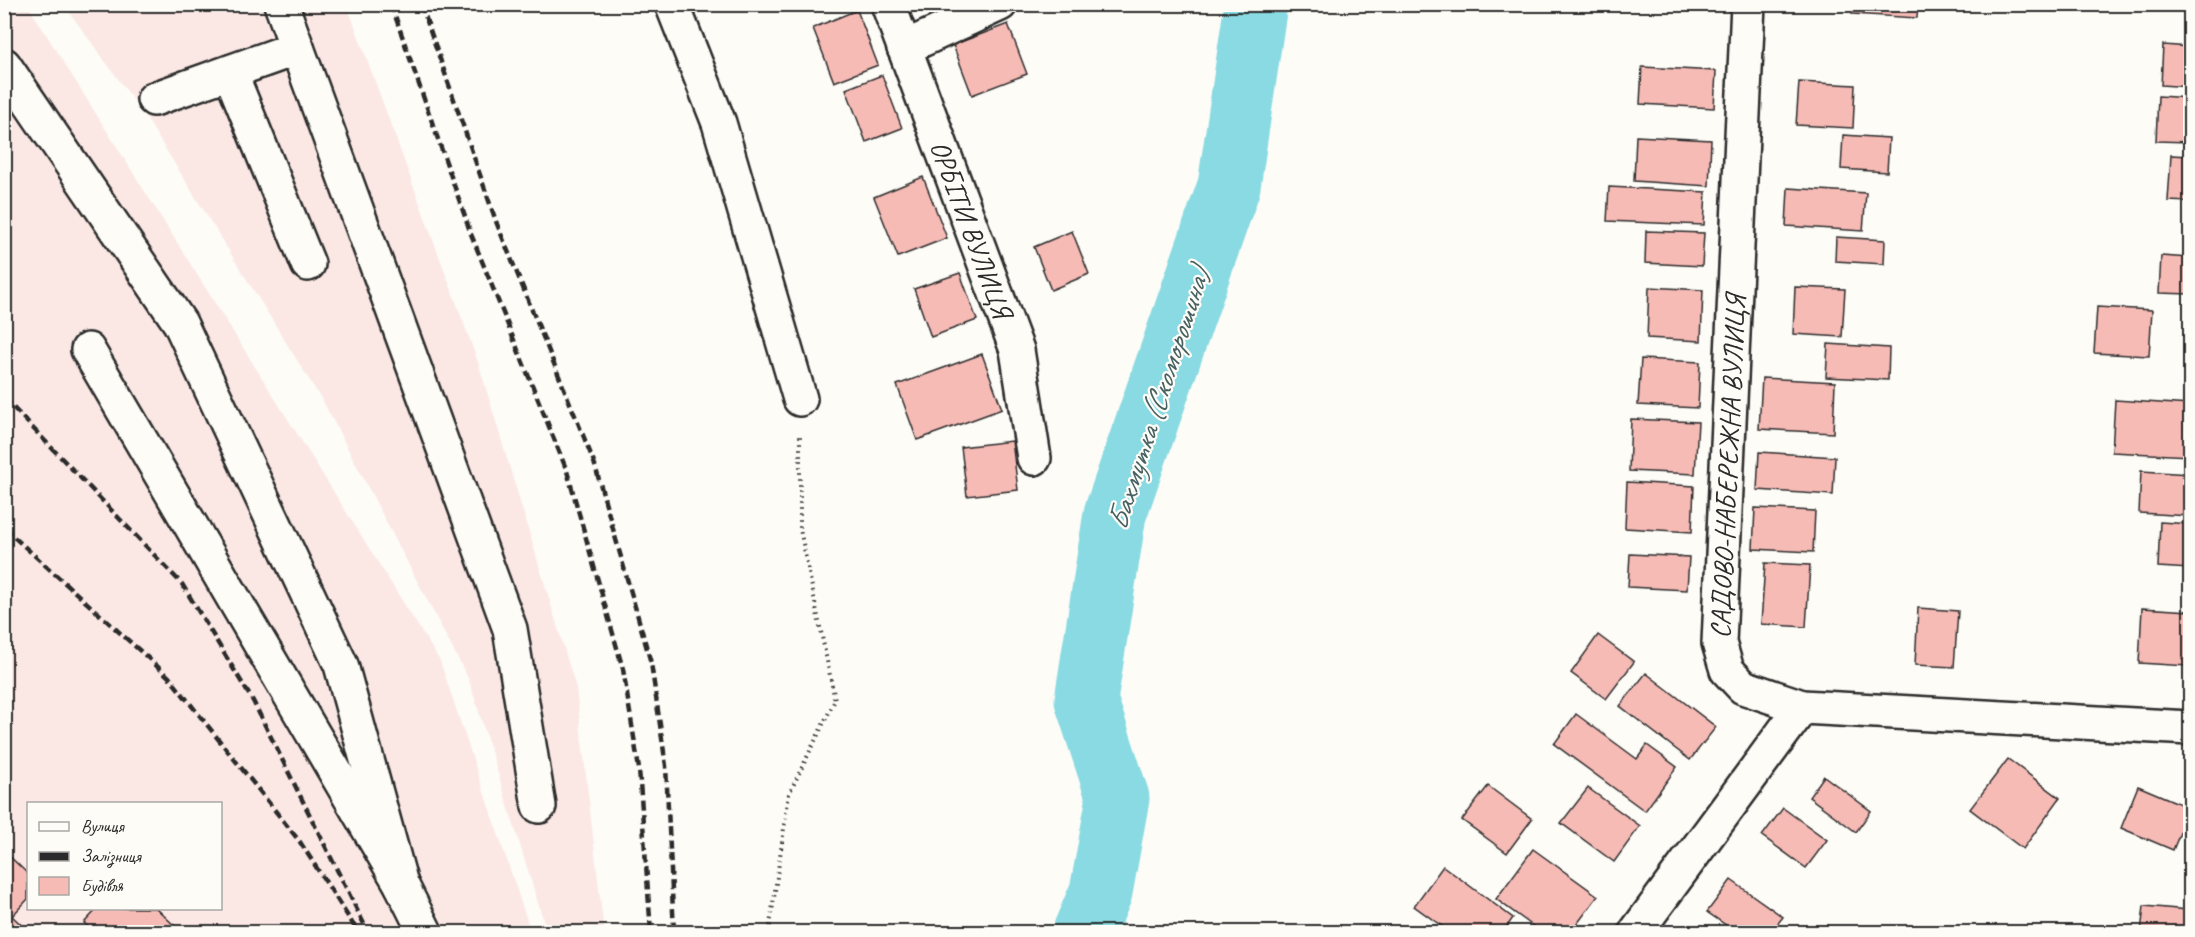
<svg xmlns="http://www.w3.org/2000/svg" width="2195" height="937" font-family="Caveat,sans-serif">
  <rect width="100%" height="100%" fill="#fdfcf7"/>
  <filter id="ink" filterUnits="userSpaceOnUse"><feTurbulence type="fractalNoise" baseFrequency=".0167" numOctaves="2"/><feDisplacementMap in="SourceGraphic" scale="12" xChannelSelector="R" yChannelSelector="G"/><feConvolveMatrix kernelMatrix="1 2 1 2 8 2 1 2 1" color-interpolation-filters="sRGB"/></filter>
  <g filter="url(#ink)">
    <g fill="#fbe8e4" fill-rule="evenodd">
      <path d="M27,4L440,661L531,932H5L4,5ZM28,804H220V908H28Z"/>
      <polygon points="64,5 347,5 478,362 576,688 604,932 547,932 469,680 325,405 143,113"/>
    </g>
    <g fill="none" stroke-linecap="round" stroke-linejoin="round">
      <polyline stroke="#89dae2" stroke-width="63" points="1084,932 1101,892 1118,798 1086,700 1115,514 1229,186 1256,4"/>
    </g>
    <g fill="#f7bbb6" stroke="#2b2b2b" stroke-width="1.5">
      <polygon points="933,4 950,4 935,10"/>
      <polygon points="1853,4 1918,4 1917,18 1852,14"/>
      <polygon points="857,10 878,65 834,82 813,28"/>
      <polygon points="1008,24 1027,74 972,95 953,45"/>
      <polygon points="2163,45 2190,47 2190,87 2161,85"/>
      <polygon points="1642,67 1716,71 1714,108 1640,104"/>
      <polygon points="882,75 902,128 866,142 846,89"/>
      <polygon points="1799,82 1855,85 1853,128 1796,125"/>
      <polygon points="2158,96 2190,98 2190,142 2156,141"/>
      <polygon points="1843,135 1889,138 1887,172 1841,169"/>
      <polygon points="1636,136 1711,140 1709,186 1634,181"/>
      <polygon points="2171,155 2190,156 2190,202 2168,201"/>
      <polygon points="923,177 947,238 898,257 874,197"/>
      <polygon points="1609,187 1706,192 1704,225 1607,221"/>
      <polygon points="1788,188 1866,193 1863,231 1786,226"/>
      <polygon points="1072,231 1089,274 1051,290 1034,247"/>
      <polygon points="1646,231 1704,233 1702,266 1645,263"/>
      <polygon points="1836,237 1885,240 1884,264 1835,261"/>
      <polygon points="2161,256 2190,258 2190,294 2159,293"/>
      <polygon points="960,273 977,320 931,337 914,289"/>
      <polygon points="1649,287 1703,290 1701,341 1647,338"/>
      <polygon points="1795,287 1845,289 1842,337 1793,334"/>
      <polygon points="2097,307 2152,310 2149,356 2094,353"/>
      <polygon points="1828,344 1889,348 1888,380 1826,377"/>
      <polygon points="982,354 1002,409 917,440 897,385"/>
      <polygon points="1641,359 1700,362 1698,408 1638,405"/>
      <polygon points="1762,378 1835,382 1833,433 1759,429"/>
      <polygon points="2115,400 2190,405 2190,456 2112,452"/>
      <polygon points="1631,419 1698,422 1695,474 1629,471"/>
      <polygon points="1012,441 1018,490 967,496 961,447"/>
      <polygon points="1759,452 1835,457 1833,495 1757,490"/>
      <polygon points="2141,471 2190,474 2190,516 2139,513"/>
      <polygon points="1627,482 1694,486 1692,532 1625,528"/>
      <polygon points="1755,508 1815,511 1813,552 1753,549"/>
      <polygon points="2160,522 2190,524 2190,569 2158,567"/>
      <polygon points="1630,554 1689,557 1687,590 1628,587"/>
      <polygon points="1765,563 1810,565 1806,627 1761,624"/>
      <polygon points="1918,608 1958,611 1954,667 1915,665"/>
      <polygon points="2142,608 2190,611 2188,666 2139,663"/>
      <polygon points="1598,635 1634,662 1606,699 1571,673"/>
      <polygon points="1646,673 1716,727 1690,760 1620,706"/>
      <polygon points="1576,714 1637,759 1647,745 1677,767 1645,811 1554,744"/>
      <polygon points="2008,759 2060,798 2023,849 1970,809"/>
      <polygon points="1824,776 1871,811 1856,832 1809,797"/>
      <polygon points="1488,786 1532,819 1507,853 1462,820"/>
      <polygon points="2138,786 2190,808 2173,850 2121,828"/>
      <polygon points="1588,788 1640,826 1614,862 1561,823"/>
      <polygon points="1783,808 1827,840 1806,868 1762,836"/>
      <polygon points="1533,849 1598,896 1571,932 1541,932 1496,899"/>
      <polygon points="4,851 28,874 28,899 12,916 29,932 4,932"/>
      <polygon points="1443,866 1513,918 1503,932 1450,932 1414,906"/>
      <polygon points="1731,880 1783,917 1771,932 1736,932 1707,912"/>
      <polygon points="2144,906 2188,910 2185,932 2141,932"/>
      <polygon points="98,908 156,908 181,932 94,932 84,923"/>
    </g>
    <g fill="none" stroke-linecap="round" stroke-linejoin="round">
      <defs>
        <g id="minor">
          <polyline points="281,4 510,629 539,806"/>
          <polyline points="672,4 719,123 800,399"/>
          <path id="s1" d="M888,4L1017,350L1034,458"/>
          <polyline points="904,48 1000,4"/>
          <polyline points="4,65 180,323 341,665 401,884"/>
          <polyline points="230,72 308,264"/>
          <polyline points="154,99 297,48"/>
          <polyline points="88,350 401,884 425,932"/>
          <polyline points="1802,707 2190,728"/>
          <path id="s2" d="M1636,932L1802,707L1743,687L1727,670L1719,643L1748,4"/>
        </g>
      </defs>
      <use href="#minor" stroke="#2b2b2b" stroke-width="38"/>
      <polyline stroke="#2b2b2b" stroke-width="4" stroke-dasharray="1.5 4.5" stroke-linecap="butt" points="769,932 789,794 835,700 800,529 800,432"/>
      <use href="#minor" stroke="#fdfcf7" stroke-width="33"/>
      <g stroke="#2b2b2b" stroke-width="4.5" stroke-dasharray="9 4.5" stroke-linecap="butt">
        <polyline points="391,4 471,234 567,471 623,669 639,769 651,932"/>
        <polyline points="421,4 497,224 594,462 651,663 666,766 674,932"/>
        <polyline points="4,398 182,584 253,701 368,932"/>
        <polyline points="4,528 169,677 300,842 358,932"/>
      </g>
    </g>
  </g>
  <g text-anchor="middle" stroke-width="4.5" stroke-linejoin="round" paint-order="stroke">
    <g font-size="28" fill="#2b2b2b" stroke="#fdfcf7">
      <text dy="10" stroke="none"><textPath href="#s1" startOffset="240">ОРБІТИ ВУЛИЦЯ</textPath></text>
      <text dy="10" stroke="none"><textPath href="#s2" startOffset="570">САДОВО-НАБЕРЕЖНА ВУЛИЦЯ</textPath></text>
    </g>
    <g font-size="30" font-style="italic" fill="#476062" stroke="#fdfcf7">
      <text transform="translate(1158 399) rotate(-72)" y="10">Бахмутка (Скоморошина)</text>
    </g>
  </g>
  <rect width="2195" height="937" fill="none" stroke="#fdfcf7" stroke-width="24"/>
  <rect x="12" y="12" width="2171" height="913" fill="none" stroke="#2b2b2b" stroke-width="2" filter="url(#ink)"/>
  <rect x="27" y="802" width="195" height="108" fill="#fdfcf7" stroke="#a9a8a5" stroke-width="1.5"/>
  <rect x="39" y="822" width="30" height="9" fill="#fdfcf7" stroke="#a9a8a5" stroke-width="1.5"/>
  <text x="81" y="832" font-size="18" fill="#2b2b2b">Вулиця</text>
  <rect x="39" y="852" width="30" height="9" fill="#2b2b2b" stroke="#a9a8a5" stroke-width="1.5"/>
  <text x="81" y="862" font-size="18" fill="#2b2b2b">Залізниця</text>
  <rect x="39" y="877" width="30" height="18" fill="#f7bbb6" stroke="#a9a8a5" stroke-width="1.5"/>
  <text x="81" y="892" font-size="18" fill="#2b2b2b">Будівля</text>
</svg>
